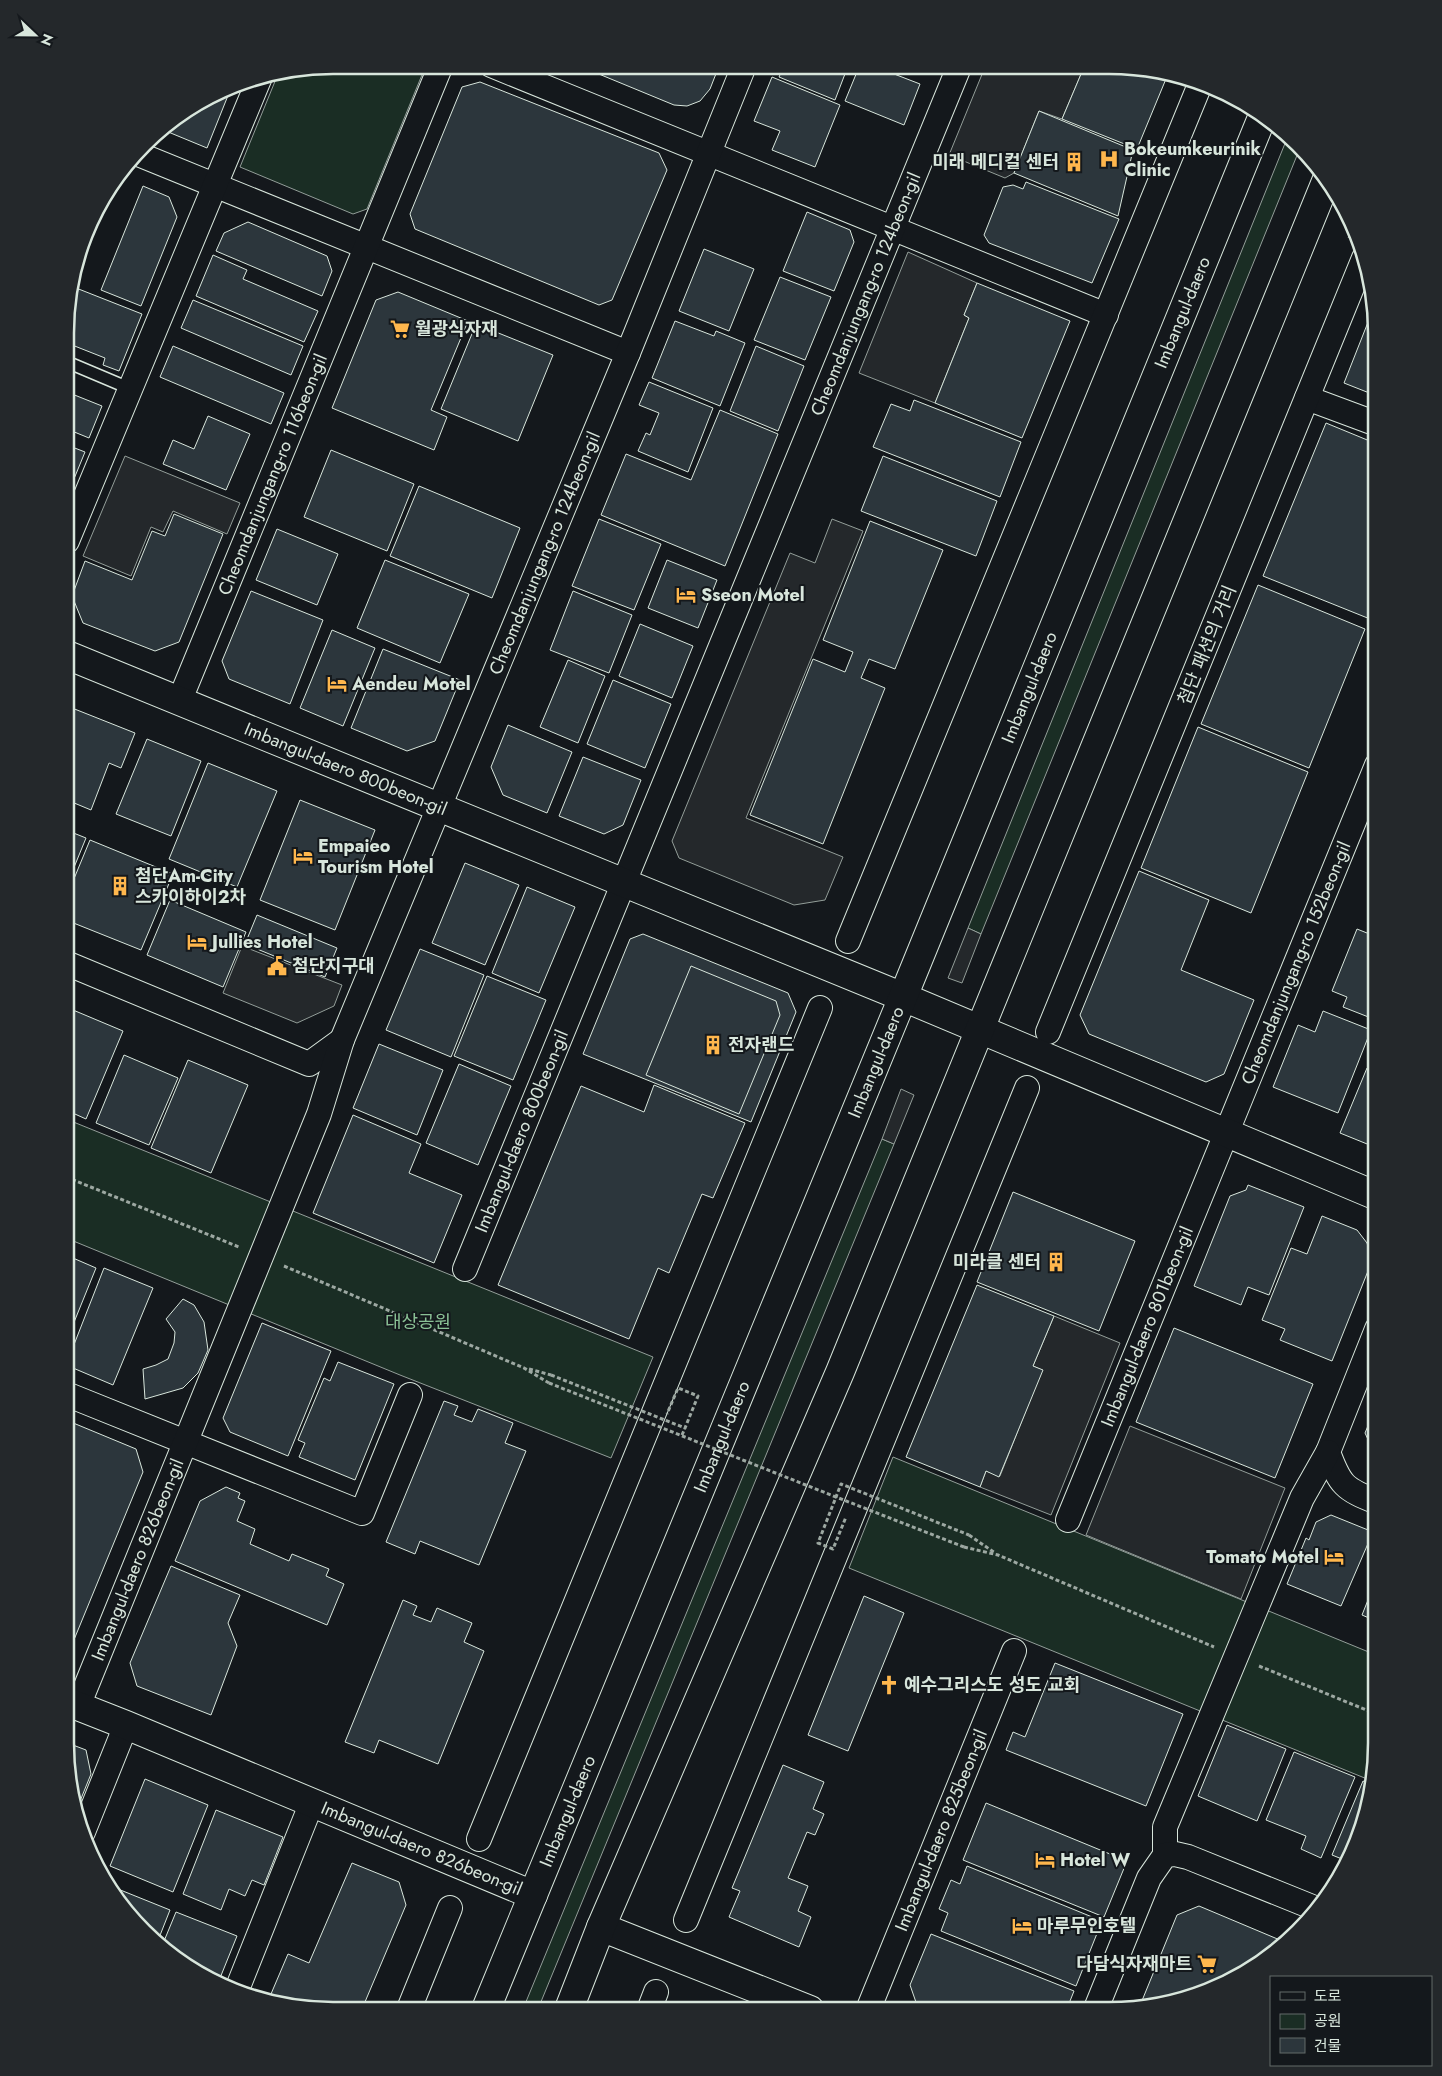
<svg xmlns="http://www.w3.org/2000/svg" width="1442" height="2076" font-family="Jost,'Noto Sans KR',sans-serif">
  <rect width="100%" height="100%" fill="#14181c"/>
  <g fill="#1a2d24" stroke="#939e99">
    <polygon points="333,65 426,65 367,209 353,214 240,167 278,74"/>
    <polygon points="1288,136 1300,148 981,934 968,928"/>
    <polygon points="66,1119 653,1357 611,1458 400,1375 66,1238"/>
    <polygon points="882,1139 894,1144 538,2009 523,2009"/>
    <polygon points="893,1457 1376,1655 1376,1761 1372,1781 849,1568"/>
  </g>
  <g fill="#24282b" stroke="#939e99">
    <polygon points="985,67 1084,67 1062,119 1039,111 1014,173 1005,178 949,155"/>
    <polygon points="908,252 977,283 964,315 969,318 935,403 859,373"/>
    <polygon points="125,456 240,503 227,534 173,511 163,532 151,527 131,576 83,556"/>
    <polygon points="832,519 863,531 746,818 843,857 825,900 794,905 679,858 672,841 790,553 815,563"/>
    <polygon points="968,928 981,934 962,983 948,978"/>
    <polygon points="242,946 342,985 334,1006 297,1023 223,993"/>
    <polygon points="901,1089 914,1095 894,1144 882,1139"/>
    <polygon points="1054,1316 1120,1343 1051,1515 980,1487 986,1471 1000,1476 1042,1370 1033,1366"/>
    <polygon points="1130,1426 1285,1488 1241,1599 1086,1535"/>
  </g>
  <g fill="#2c363c" stroke="#d8e6dc">
    <polygon points="576,66 591,66 589,71"/>
    <polygon points="597,66 719,66 710,89 700,101 687,106 674,105 594,72"/>
    <polygon points="784,66 848,66 835,100 779,77"/>
    <polygon points="859,67 876,67 920,84 904,125 845,101"/>
    <polygon points="1084,67 1145,67 1168,74 1137,149 1062,119"/>
    <polygon points="772,77 840,105 815,167 772,150 780,131 754,121"/>
    <polygon points="480,82 659,153 667,170 612,300 599,305 415,229 410,214 462,87"/>
    <polygon points="231,88 207,148 161,129"/>
    <polygon points="1039,111 1133,150 1118,216 1014,173"/>
    <polygon points="1026,182 1119,219 1092,283 989,243 984,235 1003,187 1013,185 1023,189"/>
    <polygon points="143,186 169,197 177,217 141,306 101,290"/>
    <polygon points="111,187 75,279 101,199"/>
    <polygon points="807,212 850,230 854,242 834,291 783,271"/>
    <polygon points="248,222 327,256 332,271 322,296 216,251 224,233"/>
    <polygon points="704,249 754,269 729,331 679,311"/>
    <polygon points="213,255 247,270 243,279 318,311 304,342 196,296"/>
    <polygon points="780,277 831,297 805,360 754,340"/>
    <polygon points="977,283 1070,321 1022,438 935,403 969,318 964,315"/>
    <polygon points="71,286 142,314 119,371 103,365 105,358 67,343 67,297"/>
    <polygon points="398,292 468,321 431,410 447,417 434,450 332,408 376,300"/>
    <polygon points="193,300 303,346 291,375 181,328"/>
    <polygon points="1374,307 1377,332 1377,396 1344,383"/>
    <polygon points="675,321 714,336 716,331 745,343 720,406 652,378"/>
    <polygon points="476,324 553,355 518,441 441,409"/>
    <polygon points="173,346 284,393 271,424 160,377"/>
    <polygon points="756,346 804,366 778,431 730,411"/>
    <polygon points="649,382 713,408 688,472 638,451 646,433 650,435 659,413 639,405"/>
    <polygon points="67,392 102,406 89,438 67,429"/>
    <polygon points="914,400 1021,442 1000,497 873,447 891,404 910,411"/>
    <polygon points="720,410 778,434 725,566 601,515 626,454 691,480"/>
    <polygon points="208,416 250,434 226,490 163,464 173,440 194,449"/>
    <polygon points="1326,423 1377,444 1377,616 1375,621 1263,576"/>
    <polygon points="67,445 85,452 69,491 67,490"/>
    <polygon points="331,450 414,484 387,551 304,517"/>
    <polygon points="883,456 997,501 976,556 861,511"/>
    <polygon points="419,486 520,528 492,598 390,556"/>
    <polygon points="174,514 223,534 179,642 155,651 83,623 72,596 85,561 132,580 152,531 165,536"/>
    <polygon points="599,519 661,544 634,610 572,586"/>
    <polygon points="870,521 943,550 895,669 869,659 861,678 885,688 823,844 750,815 813,659 845,672 853,652 823,640"/>
    <polygon points="277,529 338,554 317,605 256,580"/>
    <polygon points="385,560 469,594 440,663 357,628"/>
    <polygon points="667,560 717,580 698,628 648,608"/>
    <polygon points="1258,585 1365,629 1309,768 1201,724"/>
    <polygon points="251,591 323,620 290,704 229,679 222,661"/>
    <polygon points="573,591 632,615 609,673 550,650"/>
    <polygon points="640,624 693,646 672,698 619,676"/>
    <polygon points="332,630 375,648 343,726 300,708"/>
    <polygon points="383,649 460,680 435,741 407,751 351,728"/>
    <polygon points="568,660 605,676 578,743 540,727"/>
    <polygon points="613,680 671,704 645,768 587,744"/>
    <polygon points="67,706 135,733 121,768 109,763 91,810 67,800"/>
    <polygon points="508,725 572,752 547,813 503,795 491,767"/>
    <polygon points="1198,727 1308,772 1251,913 1141,868"/>
    <polygon points="147,739 201,761 171,836 116,814"/>
    <polygon points="583,757 641,780 623,825 604,834 559,816"/>
    <polygon points="208,763 277,791 237,887 169,859"/>
    <polygon points="300,800 375,830 335,930 260,900"/>
    <polygon points="66,830 86,838 66,887"/>
    <polygon points="90,840 173,874 141,950 66,920 66,898"/>
    <polygon points="465,863 519,885 485,965 432,943"/>
    <polygon points="1139,871 1209,900 1181,970 1254,1000 1224,1074 1206,1082 1089,1034 1080,1015"/>
    <polygon points="527,887 575,907 539,993 492,973"/>
    <polygon points="170,900 246,932 223,987 147,955"/>
    <polygon points="257,915 337,948 325,977 245,944"/>
    <polygon points="1357,929 1377,937 1377,1003 1371,1018 1343,1007 1347,997 1332,991"/>
    <polygon points="643,934 788,993 796,1012 751,1122 583,1054 630,939"/>
    <polygon points="420,949 484,975 451,1057 386,1030"/>
    <polygon points="691,966 776,1001 780,1015 739,1114 646,1075"/>
    <polygon points="487,976 546,1000 513,1080 454,1056"/>
    <polygon points="73,1010 123,1031 86,1119 66,1110 66,1027"/>
    <polygon points="1323,1011 1371,1030 1338,1113 1273,1087 1298,1025 1315,1032"/>
    <polygon points="379,1044 443,1070 417,1135 353,1108"/>
    <polygon points="124,1055 178,1078 149,1145 96,1123"/>
    <polygon points="1377,1056 1377,1148 1340,1133 1367,1068 1371,1070"/>
    <polygon points="188,1060 248,1085 211,1173 151,1148"/>
    <polygon points="459,1064 511,1086 478,1165 426,1143"/>
    <polygon points="654,1085 745,1123 713,1198 702,1194 669,1273 658,1268 629,1339 498,1285 581,1086 644,1112"/>
    <polygon points="353,1115 421,1144 409,1173 462,1195 434,1263 313,1213"/>
    <polygon points="1248,1185 1304,1207 1269,1295 1248,1287 1241,1305 1194,1286 1230,1196 1246,1190"/>
    <polygon points="1013,1192 1135,1241 1099,1331 977,1282"/>
    <polygon points="1322,1216 1357,1230 1367,1243 1372,1261 1332,1361 1280,1340 1285,1329 1262,1320 1291,1248 1307,1254"/>
    <polygon points="66,1255 96,1268 66,1342"/>
    <polygon points="104,1268 153,1288 113,1385 66,1365"/>
    <polygon points="977,1285 1054,1316 1033,1366 1043,1370 999,1477 986,1471 980,1487 906,1457"/>
    <polygon points="183,1299 194,1305 204,1322 208,1350 198,1373 183,1388 145,1399 143,1369 156,1365 168,1359 174,1343 175,1332 166,1319"/>
    <polygon points="262,1323 331,1351 288,1456 230,1432 223,1418"/>
    <polygon points="1174,1328 1313,1384 1275,1478 1136,1422"/>
    <polygon points="338,1362 394,1384 355,1480 299,1457 305,1443 298,1440 324,1378 330,1381"/>
    <polygon points="444,1401 458,1406 454,1415 472,1422 478,1409 513,1423 505,1443 526,1451 479,1565 420,1541 415,1554 386,1542"/>
    <polygon points="1377,1404 1377,1459 1365,1433"/>
    <polygon points="66,1420 136,1449 143,1472 71,1647 65,1650"/>
    <polygon points="226,1487 240,1493 238,1498 245,1501 237,1521 255,1529 250,1544 289,1561 292,1554 329,1569 326,1576 344,1584 327,1625 175,1561 200,1501"/>
    <polygon points="1331,1515 1373,1532 1341,1606 1287,1584 1306,1538 1309,1540 1316,1522"/>
    <polygon points="171,1566 240,1595 228,1623 237,1646 211,1715 137,1686 130,1663"/>
    <polygon points="1376,1580 1376,1621 1362,1615"/>
    <polygon points="864,1596 904,1613 848,1751 808,1735"/>
    <polygon points="403,1600 417,1606 413,1615 431,1622 437,1608 472,1623 464,1642 484,1651 438,1764 379,1740 374,1753 345,1742"/>
    <polygon points="1055,1663 1183,1714 1146,1806 1006,1750 1013,1732 1025,1737"/>
    <polygon points="1227,1725 1286,1749 1257,1821 1198,1796"/>
    <polygon points="65,1742 86,1750 91,1774 76,1811 70,1796"/>
    <polygon points="1294,1752 1355,1777 1321,1858 1301,1849 1306,1836 1266,1820"/>
    <polygon points="783,1765 824,1782 813,1809 824,1814 815,1835 807,1832 788,1878 808,1886 798,1911 811,1917 799,1947 729,1917 740,1891 732,1888"/>
    <polygon points="145,1779 208,1805 173,1892 110,1866"/>
    <polygon points="1363,1781 1372,1785 1363,1830 1347,1861 1332,1855"/>
    <polygon points="986,1803 1127,1861 1104,1917 963,1860"/>
    <polygon points="216,1810 283,1837 264,1885 252,1880 245,1896 229,1889 221,1910 183,1894"/>
    <polygon points="352,1863 399,1882 406,1905 362,2009 298,2009 268,2001 288,1954 309,1963"/>
    <polygon points="967,1866 1102,1921 1076,1986 941,1931 948,1913 939,1909 951,1880 960,1884"/>
    <polygon points="108,1885 170,1910 157,1943 131,1920"/>
    <polygon points="1199,1906 1287,1943 1227,1984 1162,2006 1139,2008 1177,1915"/>
    <polygon points="176,1912 237,1936 218,1983 170,1956 166,1952 168,1948 162,1946"/>
    <polygon points="931,1934 1074,1991 1066,2011 924,2010 918,2008 910,1985"/>
  </g>
  <g fill="none" stroke-linecap="round" stroke-linejoin="round">
    <defs>
      <polyline id="lane" points="67,362 131,389"/>
      <g id="street">
        <polyline points="491,65 1106,315"/>
        <polyline points="138,154 628,353"/>
        <polyline points="1307,398 1377,424"/>
        <polyline points="67,541 260,77"/>
        <path id="s1" d="M179,702L441,65"/>
        <polyline points="848,941 1201,82"/>
        <polyline points="66,963 309,1064 342,1040"/>
        <polyline points="1048,1032 1364,258"/>
        <path id="s2" d="M465,1269L959,67"/>
        <polyline points="66,1394 362,1513 410,1395"/>
        <path d="M1377,1502C1344,1489 1340,1485 1328,1452L1377,1329"/>
        <path id="s3" d="M1068,1520L1377,765"/>
        <path id="s4" d="M78,1706L319,1114L342,1040L628,353L744,66"/>
        <polyline points="83,1832 126,1725"/>
        <polyline points="479,1839 820,1008"/>
        <polyline points="1165,1855 1165,1827 1302,1498 1328,1452"/>
        <polyline points="686,1920 1027,1088"/>
        <polyline points="236,1992 312,1802"/>
        <polyline points="409,2009 450,1908"/>
        <polyline points="649,2010 656,1992"/>
        <path id="s5" d="M868,2010L1014,1651"/>
        <polyline points="1095,2011 1149,1878 1165,1855 1175,1854 1188,1857 1317,1909"/>
      </g>
      <g id="secondary">
        <path id="s6" d="M67,655L903,997L1377,1196"/>
        <path id="s7" d="M65,1701L126,1725L533,1895"/>
        <polyline points="601,1927 810,2010"/>
        <path id="s8" d="M486,2009L903,997L1263,115"/>
        <polyline points="569,2009 601,1927 840,1372 1327,179"/>
      </g>
    </defs>
    <use href="#lane" stroke="#d8e6dc" stroke-width="14"/>
    <use href="#street" stroke="#d8e6dc" stroke-width="26"/>
    <use href="#secondary" stroke="#d8e6dc" stroke-width="30"/>
    <g stroke="#9da8a2" stroke-width="3" stroke-dasharray="4 2.5" stroke-linecap="butt">
      <polyline points="1349,238 1354,227"/>
      <polyline points="66,1177 239,1247"/>
      <polyline points="284,1266 524,1368 549,1383"/>
      <polyline points="529,1369 551,1375"/>
      <polyline points="682,1435 685,1428"/>
      <polyline points="969,1535 995,1553"/>
      <polyline points="964,1547 998,1555 1214,1647"/>
      <polyline points="1259,1666 1376,1714"/>
    </g>
    <use href="#lane" stroke="#14181c" stroke-width="11"/>
    <use href="#street" stroke="#14181c" stroke-width="24"/>
    <use href="#secondary" stroke="#14181c" stroke-width="28"/>
    <g stroke="#9da8a2" stroke-width="3" stroke-dasharray="4 2.5" stroke-linecap="butt">
      <polyline points="551,1375 685,1428 698,1396 678,1388 667,1414"/>
      <polyline points="549,1383 836,1497 818,1543 833,1549 846,1517"/>
      <polyline points="964,1547 836,1497 841,1484 969,1535"/>
    </g>
  </g>
  <defs>
    <symbol id="hospital-bare" viewBox="-9 -9 18 18"><path d="M-5-5h3v3.5h4V-5h3V5h-3V1.5h-4V5h-3Z" fill="#ffb74d" stroke="#14181c" stroke-width="2.5" paint-order="stroke"/></symbol>
    <symbol id="building-bare" viewBox="-9 -9 18 18"><path d="M-4-6H4V6H1V3H-1V6H-4ZM-2.5-4.3h1.7v1.8h-1.7ZM.8-4.3h1.7v1.8H.8ZM-2.5-1h1.7V.8h-1.7ZM.8-1h1.7V.8H.8Z" fill="#ffb74d" stroke="#14181c" stroke-width="2.5" paint-order="stroke"/></symbol>
    <symbol id="supermarket-bare" viewBox="-9 -9 18 18"><path d="M-6-5.5h2.5l.6 2H6L4.5 2H-2.5L-4.4-4H-6ZM-1.5 3.2a1.3 1.3 0 1 0 .1 0ZM3 3.2a1.3 1.3 0 1 0 .1 0Z" fill="#ffb74d" stroke="#14181c" stroke-width="2.5" paint-order="stroke"/></symbol>
    <symbol id="hotel-bare" viewBox="-9 -9 18 18"><path d="M-6-4.5h1.5V1H6V5H4.5V3h-9V5H-6ZM-4 0a1.8 1.8 0 1 1 3.6 0ZM.5 0V-2.5h3Q6-2.5 6 0Z" fill="#ffb74d" stroke="#14181c" stroke-width="2.5" paint-order="stroke"/></symbol>
    <symbol id="civic-bare" viewBox="-9 -9 18 18"><path d="M-.6-6.5H3V-4.5H.6V-3L4-1V1h2V6H-6V1h2V-1L-.6-3ZM-1.2 2.5V6h2.4V2.5Z" fill="#ffb74d" stroke="#14181c" stroke-width="2.5" paint-order="stroke"/></symbol>
    <symbol id="church-bare" viewBox="-9 -9 18 18"><path d="M-1.2-6h2.4v3.5h3.3v2.4h-3.3V6h-2.4V-.1h-3.3v-2.4h3.3Z" fill="#ffb74d" stroke="#14181c" stroke-width="2.5" paint-order="stroke"/></symbol>
  </defs>
  <g fill-rule="evenodd">
    <use href="#hospital-bare" x="1095" y="145" width="28" height="28"/>
    <use href="#building-bare" x="1060" y="148" width="28" height="28"/>
    <use href="#supermarket-bare" x="386" y="315" width="28" height="28"/>
    <use href="#hotel-bare" x="672" y="581" width="28" height="28"/>
    <use href="#hotel-bare" x="323" y="670" width="28" height="28"/>
    <use href="#hotel-bare" x="289" y="842" width="28" height="28"/>
    <use href="#building-bare" x="106" y="872" width="28" height="28"/>
    <use href="#hotel-bare" x="183" y="928" width="28" height="28"/>
    <use href="#civic-bare" x="263" y="952" width="28" height="28"/>
    <use href="#building-bare" x="699" y="1031" width="28" height="28"/>
    <use href="#building-bare" x="1042" y="1248" width="28" height="28"/>
    <use href="#hotel-bare" x="1320" y="1543" width="28" height="28"/>
    <use href="#church-bare" x="875" y="1671" width="28" height="28"/>
    <use href="#hotel-bare" x="1031" y="1846" width="28" height="28"/>
    <use href="#hotel-bare" x="1008" y="1912" width="28" height="28"/>
    <use href="#supermarket-bare" x="1193" y="1950" width="28" height="28"/>
  </g>
  <g text-anchor="middle" stroke-width="4" stroke-linejoin="round" paint-order="stroke">
    <g font-size="18" font-weight="bold" fill="#d8e6dc" stroke="#14181c" text-anchor="start">
      <text x="1124" y="155">Bokeumkeurinik<tspan x="1124" dy="21">Clinic</tspan></text>
      <text x="1059" y="168" text-anchor="end">미래 메디컬 센터</text>
      <text x="415" y="335">월광식자재</text>
      <text x="701" y="601">Sseon Motel</text>
      <text x="352" y="690">Aendeu Motel</text>
      <text x="318" y="852">Empaieo<tspan x="318" dy="21">Tourism Hotel</tspan></text>
      <text x="135" y="882">첨단Am-City<tspan x="135" dy="21">스카이하이2차</tspan></text>
      <text x="212" y="948">Jullies Hotel</text>
      <text x="292" y="972">첨단지구대</text>
      <text x="728" y="1051">전자랜드</text>
      <text x="1041" y="1268" text-anchor="end">미라클 센터</text>
      <text x="1319" y="1563" text-anchor="end">Tomato Motel</text>
      <text x="904" y="1691">예수그리스도 성도 교회</text>
      <text x="1060" y="1866">Hotel W</text>
      <text x="1037" y="1932">마루무인호텔</text>
      <text x="1192" y="1970" text-anchor="end">다담식자재마트</text>
    </g>
    <g font-size="18" fill="#d8e6dc" stroke="#14181c">
      <text dy="6" stroke="none"><textPath href="#s2" startOffset="1054">Cheomdanjungang-ro 124beon-gil</textPath></text>
      <text dy="6" stroke="none"><textPath href="#s8" startOffset="1834">Imbangul-daero</textPath></text>
      <text dy="6" stroke="none"><textPath href="#s1" startOffset="246">Cheomdanjungang-ro 116beon-gil</textPath></text>
      <text dy="6" stroke="none"><textPath href="#s4" startOffset="1244">Cheomdanjungang-ro 124beon-gil</textPath></text>
      <text transform="translate(1207 645) rotate(-68)" y="6">첨단 패션의 거리</text>
      <text dy="6" stroke="none"><textPath href="#s8" startOffset="1429">Imbangul-daero</textPath></text>
      <text dy="6" stroke="none"><textPath href="#s6" startOffset="301">Imbangul-daero 800beon-gil</textPath></text>
      <text dy="6" stroke="none"><textPath href="#s3" startOffset="602">Cheomdanjungang-ro 152beon-gil</textPath></text>
      <text dy="6" stroke="none"><textPath href="#s8" startOffset="1024">Imbangul-daero</textPath></text>
      <text dy="6" stroke="none"><textPath href="#s2" startOffset="149">Imbangul-daero 800beon-gil</textPath></text>
      <text dy="6" stroke="none"><textPath href="#s3" startOffset="209">Imbangul-daero 801beon-gil</textPath></text>
      <text dy="6" stroke="none"><textPath href="#s8" startOffset="619">Imbangul-daero</textPath></text>
      <text dy="6" stroke="none"><textPath href="#s4" startOffset="158">Imbangul-daero 826beon-gil</textPath></text>
      <text dy="6" stroke="none"><textPath href="#s8" startOffset="214">Imbangul-daero</textPath></text>
      <text dy="6" stroke="none"><textPath href="#s5" startOffset="194">Imbangul-daero 825beon-gil</textPath></text>
      <text dy="6" stroke="none"><textPath href="#s7" startOffset="386">Imbangul-daero 826beon-gil</textPath></text>
    </g>
    <g font-size="18" fill="#8ac095" stroke="#14181c">
      <text x="418" y="1328">대상공원</text>
    </g>
  </g>
  <path d="M0 0H1442V2076H0ZM333 74H1109A259 259 0 0 1 1368 333V1743A259 259 0 0 1 1109 2002H333A259 259 0 0 1 74 1743V333A259 259 0 0 1 333 74Z" fill="#24282b" fill-rule="evenodd"/>
  <path fill="none" stroke="#d8e6dc" stroke-width="2.5" d="M333 74H1109A259 259 0 0 1 1368 333V1743A259 259 0 0 1 1109 2002H333A259 259 0 0 1 74 1743V333A259 259 0 0 1 333 74Z"/>
  <rect x="1270" y="1976" width="162" height="90" fill="#14181c" stroke="#626a69"/>
  <rect x="1280" y="1992" width="25" height="8" fill="#14181c" stroke="#626a69"/>
  <text x="1314" y="2001" font-size="15" fill="#d8e6dc">도로</text>
  <rect x="1280" y="2014" width="25" height="15" fill="#1a2d24" stroke="#626a69"/>
  <text x="1314" y="2026" font-size="15" fill="#d8e6dc">공원</text>
  <rect x="1280" y="2038" width="25" height="15" fill="#2c363c" stroke="#626a69"/>
  <text x="1314" y="2051" font-size="15" fill="#d8e6dc">건물</text>
  <g transform="translate(35 35) rotate(112)" stroke="#14181c" stroke-width="4" paint-order="stroke">
  <path d="M0-4L9 19L0 12L-9 19Z" fill="#d8e6dc"/>
  <text y="-8" font-size="14" font-weight="bold" text-anchor="middle" fill="#d8e6dc">N</text>
  </g>
</svg>
